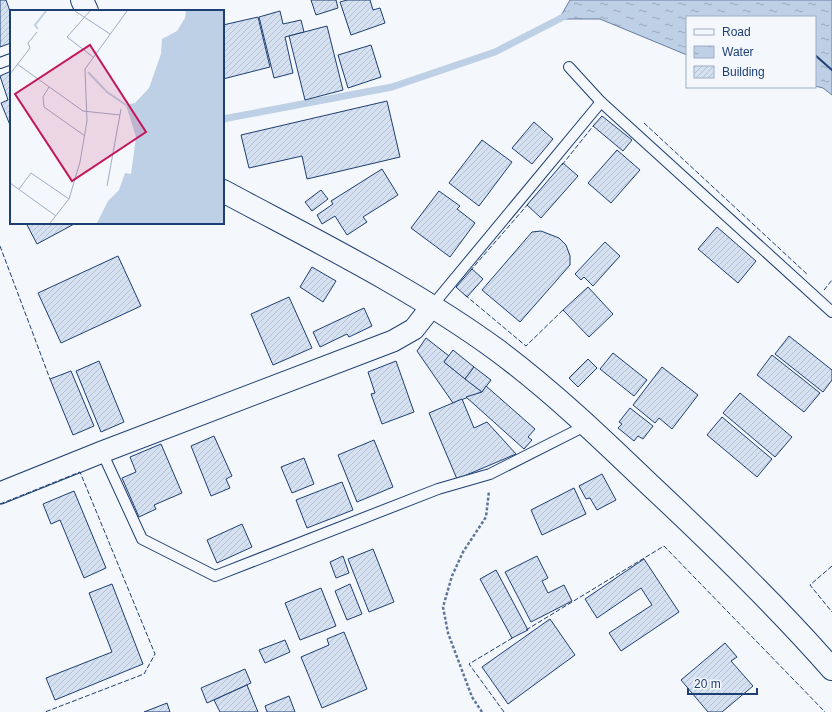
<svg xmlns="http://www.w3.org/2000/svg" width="832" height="712" font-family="Helvetica,sans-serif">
  <defs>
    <pattern id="water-ripples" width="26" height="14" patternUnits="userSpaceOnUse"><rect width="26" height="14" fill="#bed0e5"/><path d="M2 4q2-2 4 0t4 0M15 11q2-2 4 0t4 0" fill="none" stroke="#9aaabe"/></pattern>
    <pattern id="building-hatch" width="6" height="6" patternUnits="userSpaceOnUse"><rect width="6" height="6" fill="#d5e0f0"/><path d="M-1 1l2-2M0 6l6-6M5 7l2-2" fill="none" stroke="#b6c1d1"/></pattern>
  </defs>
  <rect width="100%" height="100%" fill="#f4f7fb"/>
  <polygon fill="url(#water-ripples)" stroke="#687fa3" points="570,0 832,0 832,95 823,88 815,86 815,17 687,17 687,55 600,19 559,19"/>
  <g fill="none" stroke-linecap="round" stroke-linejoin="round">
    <polyline stroke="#bed0e5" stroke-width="7" points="223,119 392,87 495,52 567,15"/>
  </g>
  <g fill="url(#building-hatch)" stroke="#1d3f73">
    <polygon points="0,0 6,0 11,14 11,43 0,47"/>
    <polygon points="311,0 336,0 338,8 316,15"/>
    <polygon points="347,0 370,0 373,10 380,8 385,23 351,35 340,2"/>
    <polygon points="280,11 283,24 301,20 304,32 285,37 293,73 274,78 259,17"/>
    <polygon points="258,17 270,67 223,79 223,25"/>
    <polygon points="327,26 343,90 305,100 289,36"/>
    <polygon points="371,45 381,77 348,88 338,55"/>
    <polygon points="11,71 11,124 10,125 1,103 8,100 0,76"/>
    <polygon points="387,101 400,157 307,179 302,156 249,168 241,135"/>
    <polygon points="602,116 632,140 623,151 593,126"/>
    <polygon points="534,122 553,139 532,164 512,148"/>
    <polygon points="482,140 512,162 479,206 449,183"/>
    <polygon points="617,150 640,170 611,203 588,183"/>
    <polygon points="563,163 578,176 541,218 527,205"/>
    <polygon points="382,169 398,195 363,217 367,222 347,235 335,216 322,224 317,215 333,204 331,201"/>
    <polygon points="321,190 328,199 312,211 305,202"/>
    <polygon points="439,191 460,206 457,209 475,223 450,257 411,228"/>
    <polygon points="26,223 76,223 37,244"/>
    <polygon points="717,227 756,261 738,283 698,249"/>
    <polygon points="541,231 559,238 566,245 570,256 570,265 520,322 482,290 532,232"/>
    <polygon points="605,242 620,256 593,286 584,277 581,280 575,274"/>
    <polygon points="118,256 141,306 61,343 38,293"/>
    <polygon points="312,267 336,281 323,302 300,287"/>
    <polygon points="472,269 483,279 467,297 456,287"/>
    <polygon points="588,287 613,314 589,337 563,310"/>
    <polygon points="289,297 312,348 273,365 251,314"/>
    <polygon points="364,308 372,326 349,337 347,334 320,347 313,332"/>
    <polygon points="789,336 832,370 832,380 823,392 775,354"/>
    <polygon points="426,338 449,356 444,362 482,392 453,403 417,351"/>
    <polygon points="453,350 474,367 465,379 444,362"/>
    <polygon points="613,353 647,380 634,396 600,369"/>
    <polygon points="772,355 820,393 804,412 757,375"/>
    <polygon points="588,359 597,368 578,387 569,378"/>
    <polygon points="99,361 124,422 101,432 76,371"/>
    <polygon points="396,361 414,412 382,424 371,394 375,393 368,372"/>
    <polygon points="474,367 491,380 482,392 465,379"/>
    <polygon points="662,367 698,395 672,429 659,418 655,423 633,405"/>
    <polygon points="71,371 94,426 73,435 50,379"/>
    <polygon points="486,386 535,429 528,437 532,440 524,449 466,397 482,392"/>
    <polygon points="740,393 792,437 775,457 723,413"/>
    <polygon points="462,399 474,428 487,422 516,454 457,479 429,413"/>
    <polygon points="630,408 653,426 643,439 638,436 634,441 618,428 622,424 619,422"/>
    <polygon points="722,417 772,459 757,477 707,435"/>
    <polygon points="214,436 232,476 226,479 230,488 211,496 191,446"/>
    <polygon points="374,440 393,487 357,502 338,455"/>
    <polygon points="161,444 182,493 154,505 156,509 139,517 122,478 136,472 130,457"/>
    <polygon points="304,458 314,484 292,493 281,467"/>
    <polygon points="602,474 616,500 597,510 590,498 586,499 579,486"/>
    <polygon points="342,482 353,510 307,528 296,500"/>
    <polygon points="574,488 586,514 542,535 531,510"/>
    <polygon points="74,491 106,568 84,578 60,520 51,524 43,504"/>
    <polygon points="242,524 252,547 217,563 207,540"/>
    <polygon points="373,549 394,602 369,612 348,559"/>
    <polygon points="343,556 349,573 336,578 330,562"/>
    <polygon points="537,556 548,578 542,581 548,593 564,585 572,601 531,622 505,572"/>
    <polygon points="644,559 679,612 621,651 609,633 652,605 641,588 597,618 585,599"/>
    <polygon points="496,570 528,630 512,638 480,579"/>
    <polygon points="112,584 143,664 55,700 46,678 112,652 89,593"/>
    <polygon points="350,584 362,614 347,620 335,591"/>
    <polygon points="321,588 336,626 300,640 285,603"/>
    <polygon points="550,619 575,655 508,704 482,667"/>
    <polygon points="344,632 367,689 322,708 301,657 329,645 327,639"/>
    <polygon points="285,640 290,652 265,663 259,650"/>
    <polygon points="725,643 737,657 731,661 753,686 722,712 708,712 681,680"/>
    <polygon points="245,669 251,683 207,703 201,688"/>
    <polygon points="247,685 258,712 220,712 214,700"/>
    <polygon points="289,696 295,712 267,712 265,706"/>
    <polygon points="167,703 170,712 144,712"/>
  </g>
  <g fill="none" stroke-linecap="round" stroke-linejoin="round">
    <defs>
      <g id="lane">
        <polyline points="0,63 11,59"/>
        <polyline points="569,67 601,102 832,312"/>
        <polyline points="432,306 601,102"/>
        <polyline points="102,452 142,539 215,576 438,489 490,474 587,425"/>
      </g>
      <polyline id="street" points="0,493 102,452 393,341 414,329 432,306"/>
      <g id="secondary">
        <polyline points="82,0 87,11"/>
        <path d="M223,191C316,241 412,288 497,350C552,391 601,438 650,485C713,544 775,604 832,669"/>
      </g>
    </defs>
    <use href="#lane" stroke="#1d3f73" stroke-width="12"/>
    <use href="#street" stroke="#1d3f73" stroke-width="23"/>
    <use href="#secondary" stroke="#1d3f73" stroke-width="24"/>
    <polyline stroke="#5e769c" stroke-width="2.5" stroke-dasharray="3 2" stroke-linecap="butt" points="482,712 472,697 448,633 443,607 452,576 463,552 486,517 489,491"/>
    <use href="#lane" stroke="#f4f7fb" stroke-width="10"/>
    <use href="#street" stroke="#f4f7fb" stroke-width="21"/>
    <use href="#secondary" stroke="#f4f7fb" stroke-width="22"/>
    <g stroke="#1d3f73" stroke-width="1" stroke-dasharray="5 2" stroke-linecap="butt">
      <polyline points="644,123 808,275"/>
      <polyline points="562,165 594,125"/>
      <polyline points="0,246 50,379"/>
      <polyline points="470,271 529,203"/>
      <polyline points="824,290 832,280"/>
      <polyline points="465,295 526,346 563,310"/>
      <polyline points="0,504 80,472 155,654 144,674 45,712"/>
      <polyline points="832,566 810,585 832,612"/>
      <polyline points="526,630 664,546 825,712"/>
      <polyline points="504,712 469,664 514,637"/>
    </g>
    <polyline stroke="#1d3f73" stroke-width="2" points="815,55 832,70"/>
  </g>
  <g transform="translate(10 10)">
    <rect width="214" height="214" fill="#f4f7fb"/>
    <path d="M176,1H214V213H87L98,191L109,180L115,163L121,164L126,127L116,95L125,93L139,78L151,44L152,29L167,21L175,8Z" fill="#bed0e5"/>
    <path fill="none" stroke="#bed0e5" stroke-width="2" d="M28,19L25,15L36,1M78,62L97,82L116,95"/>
    <path fill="none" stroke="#9eadc5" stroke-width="1" d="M65,1L100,24M80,1L57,27L83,47M7,54L73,101L110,105M0,64L17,42L20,38L18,33L27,22M39,77L33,87L34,97L75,126M0,173L46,206M97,176L111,99M9,179L21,163L59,189M40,213L59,189L70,152L77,111L75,59L117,1"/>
    <path fill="#c2185b" fill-opacity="0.15" stroke="#c2185b" stroke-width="2" d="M80,35L136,122L62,171L5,84Z"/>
    <rect width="214" height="214" fill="none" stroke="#1d3f73" stroke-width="2"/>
  </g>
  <rect x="686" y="16" width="130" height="72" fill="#f4f7fb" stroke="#9eadc5"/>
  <rect x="694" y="29" width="20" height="6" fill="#f4f7fb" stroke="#9eadc5"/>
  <text x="722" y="36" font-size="12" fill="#1d3f73">Road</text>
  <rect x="694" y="46" width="20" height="12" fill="url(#water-ripples)" stroke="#9eadc5"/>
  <text x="722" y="56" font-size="12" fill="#1d3f73">Water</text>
  <rect x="694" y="66" width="20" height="12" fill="url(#building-hatch)" stroke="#9eadc5"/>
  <text x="722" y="76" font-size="12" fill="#1d3f73">Building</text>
  <path d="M688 688v6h69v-6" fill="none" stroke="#1d3f73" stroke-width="2"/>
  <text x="694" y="688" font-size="12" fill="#1d3f73" stroke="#f4f7fb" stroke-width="3" paint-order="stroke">20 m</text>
</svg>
